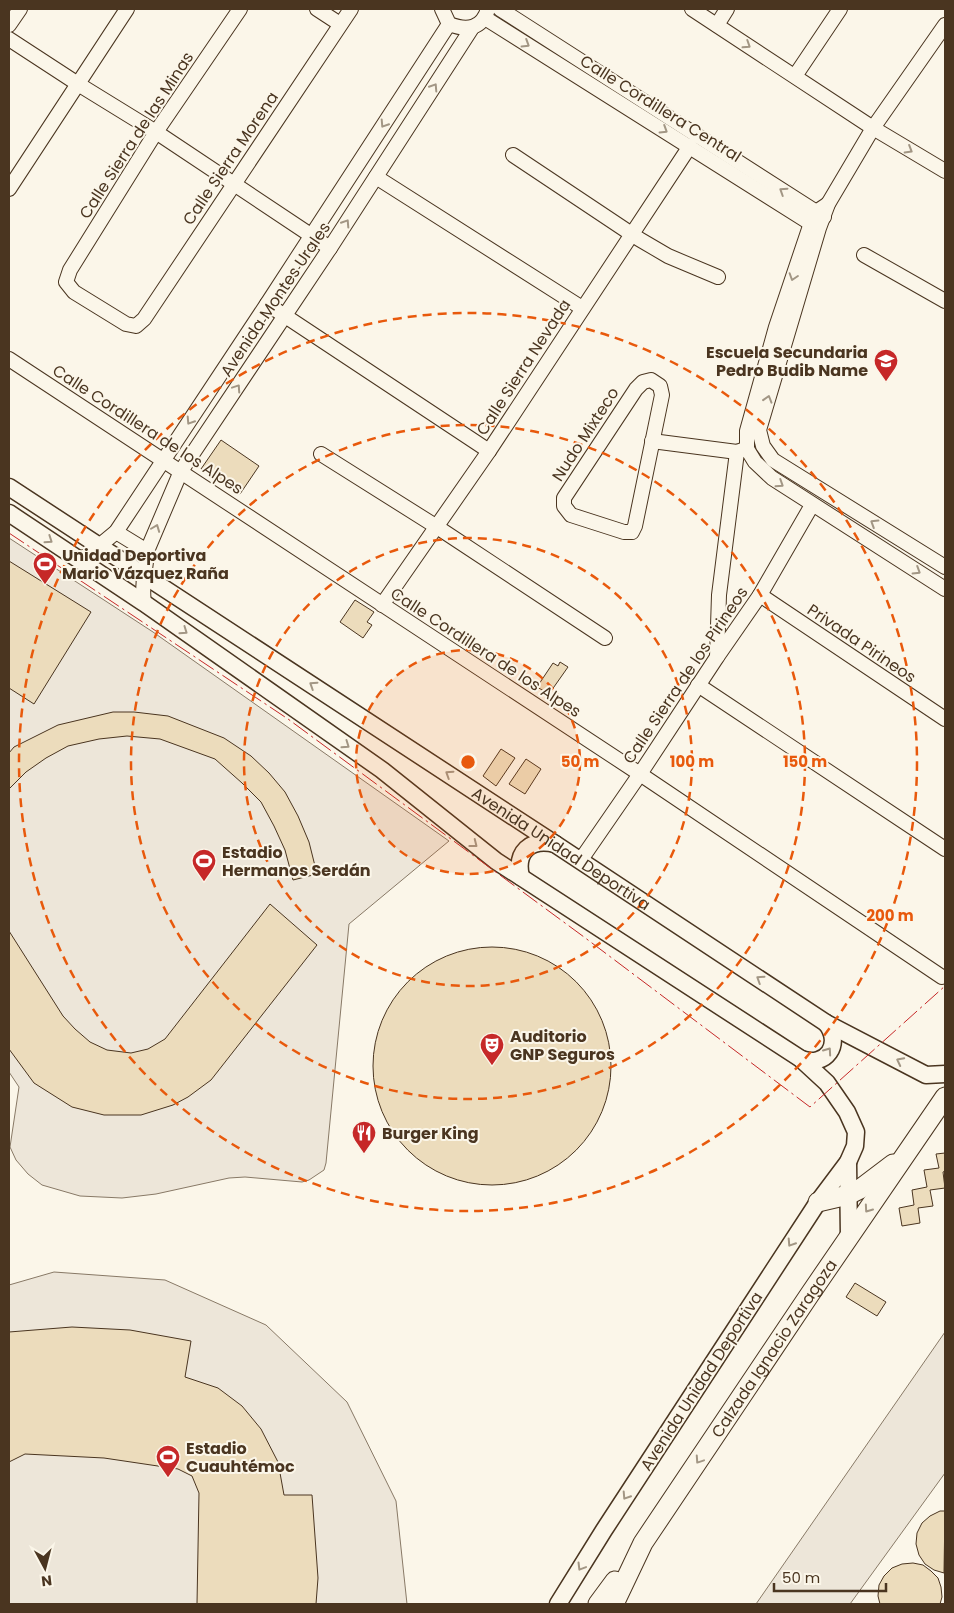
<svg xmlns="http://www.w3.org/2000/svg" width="954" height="1613" font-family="Poppins,sans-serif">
  <rect width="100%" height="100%" fill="#fbf6e9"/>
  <g fill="#ede6d9" stroke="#887966">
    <polygon points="9,538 153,632 449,841 349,924 326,1163 324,1170 309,1180 302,1182 245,1177 229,1178 156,1194 122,1198 80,1196 42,1185 28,1174 16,1160 10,1147 19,1087 9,1072"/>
    <polygon points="54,1272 165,1280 266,1325 347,1402 396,1501 407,1604 9,1604 9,1285"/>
    <polygon points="945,1332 945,1473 850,1604 756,1604"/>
  </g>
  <g fill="#ecdcbc" stroke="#4a3520">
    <polygon points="221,440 259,466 240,494 201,469"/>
    <polygon points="9,561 91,612 34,704 9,688"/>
    <polygon points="355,600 374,612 367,622 372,625 363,638 340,622"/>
    <polygon points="560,662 568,667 549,694 537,687 553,663 558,666"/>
    <polygon points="113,712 134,712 168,716 224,738 251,756 269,773 285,792 298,816 309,842 317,874 293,880 285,850 274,826 261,802 242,783 215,759 160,739 127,736 99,739 68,746 46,758 26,772 9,789 9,753 14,747 58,725"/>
    <polygon points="501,749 515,758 496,786 483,776"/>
    <polygon points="526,759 541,769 525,794 509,784"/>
    <polygon points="270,904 317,945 211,1080 188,1097 173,1105 141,1115 104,1115 72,1107 34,1083 9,1049 9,931 63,1016 75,1029 90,1042 107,1050 131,1053 148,1049 165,1039"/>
    <circle cx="492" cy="1066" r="119"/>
    <polygon points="945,1153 945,1171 943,1172 945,1188 930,1190 933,1206 918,1208 920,1223 902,1226 899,1208 914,1205 912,1190 927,1187 924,1170 939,1168 936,1154"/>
    <polygon points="855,1283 886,1302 877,1316 846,1297"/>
    <polygon points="72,1327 130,1330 191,1341 185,1377 218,1388 242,1406 261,1429 278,1462 284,1495 312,1495 318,1578 316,1604 197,1604 199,1493 192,1476 178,1469 104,1458 25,1454 9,1462 9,1332"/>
    <polygon points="940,1511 945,1511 944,1573 934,1570 925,1564 919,1555 916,1544 917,1533 922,1523 930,1516"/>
    <polygon points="913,1563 923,1565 931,1571 938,1578 941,1587 942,1597 940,1604 880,1604 878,1596 879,1585 884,1576 892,1568 902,1564"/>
  </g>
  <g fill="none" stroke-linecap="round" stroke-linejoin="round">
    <defs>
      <g id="minor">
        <polyline points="240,9 156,132 70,270 66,282 74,292 126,324 136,326 144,319 351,9"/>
        <polyline points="317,9 340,24"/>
        <path d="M442,9L449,24C467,31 482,29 488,9"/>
        <polyline points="500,9 824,217"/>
        <polyline points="692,9 873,128 945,171"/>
        <polyline points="485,18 818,228"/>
        <polyline points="9,25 20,9"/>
        <polyline points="717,25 727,9"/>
        <polyline points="945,25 873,128 828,204 819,228 759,430 763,446 773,460 945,567"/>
        <polyline points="9,39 78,84 156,132 330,248"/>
        <polyline points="795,76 840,9"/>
        <polyline points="513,155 639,239 668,256 718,277"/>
        <polyline points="376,177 582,308"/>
        <polyline points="9,189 127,9"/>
        <polyline points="828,204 816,212 811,223 776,327 747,431 747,449 755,462 772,478 945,589"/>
        <polyline points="864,255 945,301"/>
        <polyline points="267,304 489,451"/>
        <polyline points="9,359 640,774 942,977"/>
        <polygon points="651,380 660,386 662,395 635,526 632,532 624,532 571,515 564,506 564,498 636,389 643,382"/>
        <polyline points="652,441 737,452 745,449"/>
        <polyline points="321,454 437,527 605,638"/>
        <polyline points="116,532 147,551"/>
        <polyline points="78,559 87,556 116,532 267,304 449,24"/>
        <polyline points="760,595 945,719"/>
        <path d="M144,603C141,585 146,569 147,551L181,471L330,248L472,28"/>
        <polyline points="382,605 489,451 690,146"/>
        <polyline points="717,657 719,595 737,452"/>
        <polyline points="698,685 945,849"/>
        <polyline points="580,861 640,774 717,657 760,595 812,505"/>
      </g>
      <g id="tertiary">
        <path id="s1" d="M9,487L555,844L826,1023L926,1075L945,1074"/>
        <polyline points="9,513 144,603 382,770 496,861 801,1059 827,1083 847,1112 856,1132 855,1146 848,1162 818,1202 604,1530 558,1604"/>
        <path d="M521,877C515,852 530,838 555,844"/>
        <path d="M801,1059C826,1068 843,1044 826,1023"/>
        <polyline points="848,1162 849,1237"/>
      </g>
      <g id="secondary">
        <polyline points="818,1202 848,1195 860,1189 893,1164"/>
        <polyline points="598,1604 615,1581"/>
        <path id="s2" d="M614,1604L643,1543L810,1294L945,1097"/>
      </g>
    </defs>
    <use href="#minor" stroke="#4a3520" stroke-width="16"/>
    <use href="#tertiary" stroke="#4a3520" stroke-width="19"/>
    <use href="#secondary" stroke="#4a3520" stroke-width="21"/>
    <use href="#minor" stroke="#fbf6e9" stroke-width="14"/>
    <use href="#tertiary" stroke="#fbf6e9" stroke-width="16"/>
    <use href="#secondary" stroke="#fbf6e9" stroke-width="19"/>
    <polyline stroke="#c62828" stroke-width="1" stroke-dasharray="18 4 2.5 4" stroke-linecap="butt" points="9,533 288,719 584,937 810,1107 945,986"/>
  </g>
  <defs><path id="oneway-chevron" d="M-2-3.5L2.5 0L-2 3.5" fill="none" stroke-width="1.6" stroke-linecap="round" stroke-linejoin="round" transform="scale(1.25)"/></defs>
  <g stroke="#a29684">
    <use href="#oneway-chevron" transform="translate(526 44) rotate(32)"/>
    <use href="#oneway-chevron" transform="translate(747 45) rotate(33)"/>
    <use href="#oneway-chevron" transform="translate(434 87) rotate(-57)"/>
    <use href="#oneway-chevron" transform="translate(384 124) rotate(123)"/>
    <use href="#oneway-chevron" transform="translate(664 130) rotate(32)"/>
    <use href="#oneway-chevron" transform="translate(909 150) rotate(31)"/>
    <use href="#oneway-chevron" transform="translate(783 191) rotate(-147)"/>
    <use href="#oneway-chevron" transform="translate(346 223) rotate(-57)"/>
    <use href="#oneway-chevron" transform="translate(793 277) rotate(108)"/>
    <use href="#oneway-chevron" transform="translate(237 388) rotate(-56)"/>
    <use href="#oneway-chevron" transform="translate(768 399) rotate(-73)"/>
    <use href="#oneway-chevron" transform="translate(190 421) rotate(123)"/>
    <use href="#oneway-chevron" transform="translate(780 484) rotate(33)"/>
    <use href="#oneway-chevron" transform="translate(874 523) rotate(-148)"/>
    <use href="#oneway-chevron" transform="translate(156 528) rotate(-69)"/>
    <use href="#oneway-chevron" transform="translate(49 540) rotate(34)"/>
    <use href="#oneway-chevron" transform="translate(917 571) rotate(32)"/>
    <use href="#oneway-chevron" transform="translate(184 631) rotate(35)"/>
    <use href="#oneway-chevron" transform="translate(313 685) rotate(-147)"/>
    <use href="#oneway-chevron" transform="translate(346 745) rotate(35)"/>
    <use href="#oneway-chevron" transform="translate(449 774) rotate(-147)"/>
    <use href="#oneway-chevron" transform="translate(474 844) rotate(38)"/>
    <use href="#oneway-chevron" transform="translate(760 979) rotate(-147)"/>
    <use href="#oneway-chevron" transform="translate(828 1051) rotate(-55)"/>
    <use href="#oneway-chevron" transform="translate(900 1061) rotate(-153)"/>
    <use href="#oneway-chevron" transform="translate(868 1209) rotate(125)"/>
    <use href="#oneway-chevron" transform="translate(791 1243) rotate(123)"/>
    <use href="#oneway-chevron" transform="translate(699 1460) rotate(124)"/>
    <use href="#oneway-chevron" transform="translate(626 1496) rotate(123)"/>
    <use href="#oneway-chevron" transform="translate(581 1567) rotate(121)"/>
  </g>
  <circle cx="468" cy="762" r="112" fill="#e8590c" fill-opacity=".12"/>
  <g fill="none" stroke="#e8590c" stroke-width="2.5" stroke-dasharray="9 6">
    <circle cx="468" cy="762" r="112"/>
    <circle cx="468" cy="762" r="224"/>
    <circle cx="468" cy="762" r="337"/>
    <circle cx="468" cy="762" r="449"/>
  </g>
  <defs>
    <symbol id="school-pin" viewBox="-11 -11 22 30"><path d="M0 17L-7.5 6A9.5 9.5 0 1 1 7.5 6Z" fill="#c62828" stroke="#fbf6e9"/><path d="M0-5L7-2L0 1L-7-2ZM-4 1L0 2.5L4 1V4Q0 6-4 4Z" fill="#fff"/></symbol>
    <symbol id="stadium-pin" viewBox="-11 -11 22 30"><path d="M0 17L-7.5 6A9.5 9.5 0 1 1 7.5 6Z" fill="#c62828" stroke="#fbf6e9"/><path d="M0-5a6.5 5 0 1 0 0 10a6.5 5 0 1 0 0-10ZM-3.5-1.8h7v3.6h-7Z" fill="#fff"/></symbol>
    <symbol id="theatre-pin" viewBox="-11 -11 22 30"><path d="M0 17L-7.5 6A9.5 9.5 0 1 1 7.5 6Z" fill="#c62828" stroke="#fbf6e9"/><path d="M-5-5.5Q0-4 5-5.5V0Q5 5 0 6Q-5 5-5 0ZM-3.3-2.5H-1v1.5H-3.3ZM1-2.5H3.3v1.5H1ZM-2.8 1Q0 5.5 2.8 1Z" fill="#fff"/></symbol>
    <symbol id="restaurant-pin" viewBox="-11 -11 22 30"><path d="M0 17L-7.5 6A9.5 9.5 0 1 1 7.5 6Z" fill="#c62828" stroke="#fbf6e9"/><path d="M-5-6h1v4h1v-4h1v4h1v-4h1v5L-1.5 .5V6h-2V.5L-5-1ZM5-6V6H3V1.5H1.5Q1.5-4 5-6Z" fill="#fff"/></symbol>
  </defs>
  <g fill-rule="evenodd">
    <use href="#school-pin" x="872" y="347" width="28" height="38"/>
    <use href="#stadium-pin" x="31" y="550" width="28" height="38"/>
    <use href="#stadium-pin" x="190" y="847" width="28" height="38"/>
    <use href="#theatre-pin" x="478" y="1031" width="28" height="38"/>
    <use href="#restaurant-pin" x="350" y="1119" width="28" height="38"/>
    <use href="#stadium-pin" x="154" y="1443" width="28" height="38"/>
  </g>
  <g text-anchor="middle" stroke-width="4" stroke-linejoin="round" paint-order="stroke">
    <g font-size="16" fill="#4a3520" stroke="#fbf6e9">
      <text transform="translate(661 108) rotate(32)" y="6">Calle Cordillera Central</text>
      <text transform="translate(136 135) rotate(-57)" y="6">Calle Sierra de las Minas</text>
      <text transform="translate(230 158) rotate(-56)" y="6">Calle Sierra Morena</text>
      <text transform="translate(275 299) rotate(-56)" y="6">Avenida Montes Urales</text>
      <text transform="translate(523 367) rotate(-57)" y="6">Calle Sierra Nevada</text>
      <text transform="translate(148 429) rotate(33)" y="6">Calle Cordillera de los Alpes</text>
      <text transform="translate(585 434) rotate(-57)" y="6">Nudo Mixteco</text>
      <text transform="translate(862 643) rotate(34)" y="6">Privada Pirineos</text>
      <text transform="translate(486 652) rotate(33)" y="6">Calle Cordillera de los Alpes</text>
      <text transform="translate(685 675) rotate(-56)" y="6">Calle Sierra de los Pirineos</text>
      <text dy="6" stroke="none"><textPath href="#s1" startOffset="660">Avenida Unidad Deportiva</textPath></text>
      <text dy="6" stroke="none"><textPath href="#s2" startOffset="302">Calzada Ignacio Zaragoza</textPath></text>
      <text transform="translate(701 1381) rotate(-57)" y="6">Avenida Unidad Deportiva</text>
    </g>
    <g font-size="16" font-weight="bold" fill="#4a3520" stroke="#fbf6e9" text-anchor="start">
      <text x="868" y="358" text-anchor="end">Escuela Secundaria<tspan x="868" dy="18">Pedro Budib Name</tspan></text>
      <text x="62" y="561">Unidad Deportiva<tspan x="62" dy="18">Mario Vázquez Raña</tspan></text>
      <text x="222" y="858">Estadio<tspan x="222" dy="18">Hermanos Serdán</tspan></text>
      <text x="510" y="1042">Auditorio<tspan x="510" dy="18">GNP Seguros</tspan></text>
      <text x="382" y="1139">Burger King</text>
      <text x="186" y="1454">Estadio<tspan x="186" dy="18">Cuauhtémoc</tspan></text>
    </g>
  </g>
  <circle cx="468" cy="762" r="8" fill="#e8590c" stroke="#fbf6e9" stroke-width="2.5"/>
  <g font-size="15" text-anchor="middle" font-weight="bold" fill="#e8590c" stroke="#fbf6e9" stroke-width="4" stroke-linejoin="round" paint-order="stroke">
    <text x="580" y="767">50 m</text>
    <text x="692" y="767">100 m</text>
    <text x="805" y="767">150 m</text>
    <text x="890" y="921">200 m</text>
  </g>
  <rect width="954" height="1613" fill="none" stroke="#4a3520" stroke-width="20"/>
  <g transform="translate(45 1568) rotate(173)" stroke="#fbf6e9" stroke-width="4" paint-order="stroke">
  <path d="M0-4L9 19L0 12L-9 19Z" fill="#4a3520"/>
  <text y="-8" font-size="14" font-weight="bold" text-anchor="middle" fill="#4a3520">N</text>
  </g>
  <path d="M774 1583v8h112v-8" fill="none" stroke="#4a3520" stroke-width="2.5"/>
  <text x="782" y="1583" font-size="15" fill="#4a3520" stroke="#fbf6e9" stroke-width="4" paint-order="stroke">50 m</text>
</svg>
